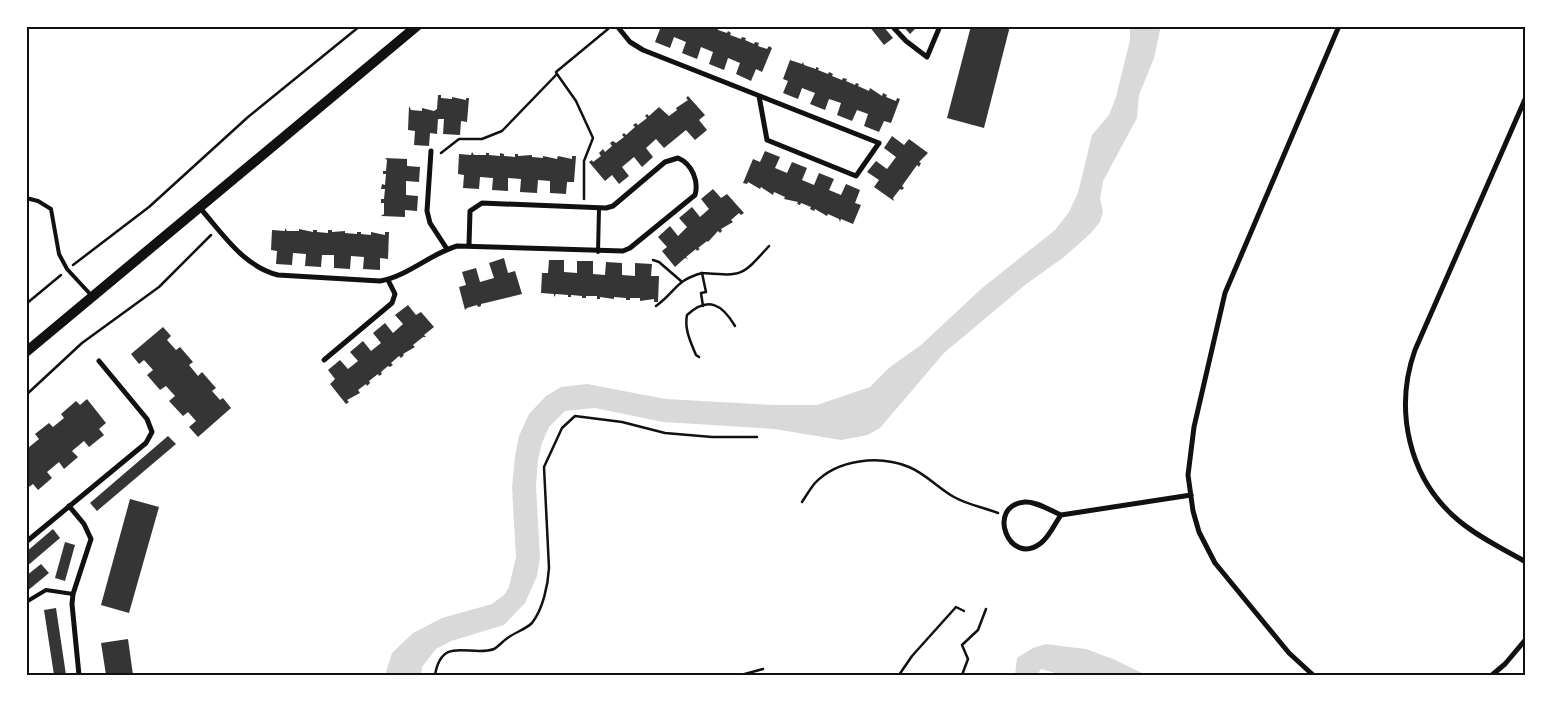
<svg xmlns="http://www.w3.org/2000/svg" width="1552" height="701" font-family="'Fira Sans',sans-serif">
  <rect width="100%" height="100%" fill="#fff"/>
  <g fill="#d9d9d9">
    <polygon points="1130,26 1161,26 1154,58 1139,95 1137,118 1103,181 1100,199 1103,211 1100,222 1091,233 1064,257 1025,285 944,353 880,428 868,435 841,440 774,429 663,422 595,408 565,411 549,427 542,443 538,460 536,486 540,557 537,576 525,603 504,625 451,641 436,649 422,667 421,675 385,675 392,653 413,633 442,618 492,604 505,594 509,587 516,557 512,487 515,456 519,436 529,414 546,396 561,387 587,384 666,399 772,405 817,405 870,387 890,367 921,345 981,289 1055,230 1069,212 1078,193 1092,135 1109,115 1116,97 1130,40"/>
    <polygon points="1046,644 1086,649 1113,659 1146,675 1062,675 1041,669 1037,675 1015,675 1017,658 1033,648"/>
  </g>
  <g fill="#353535">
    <polygon points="653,26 708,26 714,29 715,26 718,28 718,30 727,33 728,31 731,33 730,35 741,39 742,37 746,38 745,40 754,44 755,42 759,43 758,46 767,49 769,46 772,48 762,72 756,69 751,81 736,74 740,63 728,58 724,70 709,64 713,52 701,47 697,59 682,53 686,42 674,37 670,48 655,42 660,29"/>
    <polygon points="869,26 883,26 893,38 884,45"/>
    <polygon points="903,26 918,26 910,34"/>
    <polygon points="971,26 1010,26 984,128 947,118"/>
    <polygon points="790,60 802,64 803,62 804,65 816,69 816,67 819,68 818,70 828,74 829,72 833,74 832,76 842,80 843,78 847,79 846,81 855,85 856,83 859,84 858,86 869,91 870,88 882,96 883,93 887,95 886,97 896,101 897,98 900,99 891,123 884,121 879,132 864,126 868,114 857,110 852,121 837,115 841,103 829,99 825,110 810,104 815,93 802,88 798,99 783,93 788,81 783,79"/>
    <polygon points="438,95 441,95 441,98 452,99 452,97 466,100 466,98 469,98 467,122 461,121 460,135 443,134 444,119 438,119 437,134 430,133 429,146 414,145 415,131 408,130 409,106 411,110 422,111 422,108 434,111 437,109"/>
    <polygon points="688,96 705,115 699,120 707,130 695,140 686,130 664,148 656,139 646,148 653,157 642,167 634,157 622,167 629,176 619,184 612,175 605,181 589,162 592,160 593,162 601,156 599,153 603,149 605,152 612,146 610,143 613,141 616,143 624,137 622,135 624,133 626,135 635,127 633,125 636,123 638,125 647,118 645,116 647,114 649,116 659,107 669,116 677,110 676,108 688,100 686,98"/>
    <polygon points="892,136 904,145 909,139 928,153 919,162 921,163 919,167 917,165 902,186 904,188 902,190 900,189 893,198 894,201 874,187 879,180 867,172 876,161 887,169 896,157 884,148"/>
    <polygon points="765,151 780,157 775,168 787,173 792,162 807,168 802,180 814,185 819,173 834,179 829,190 841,195 846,184 860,190 855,203 861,205 853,224 841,219 840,222 839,219 828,214 827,216 815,209 814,211 810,209 811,207 801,203 800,205 797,204 798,202 784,199 785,197 774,192 773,195 761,187 760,189 748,182 747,184 743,183 753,159 760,162"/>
    <polygon points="472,152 474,155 486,155 486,153 489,153 489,155 500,156 500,153 504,154 504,156 515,157 515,154 518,154 518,156 532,155 532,157 543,158 543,156 557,159 558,156 572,159 572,156 576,156 574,182 567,182 566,194 550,193 550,181 538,180 537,193 520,192 521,179 508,178 508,191 492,190 493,178 480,177 479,189 463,188 464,175 458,174 459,154 471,155"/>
    <polygon points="385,158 407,159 407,166 420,167 419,182 406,181 406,195 418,196 417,211 405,210 405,217 381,216 384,214 384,203 381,203 381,199 384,199 385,189 381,189 382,184 385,185 386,174 383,174 383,171 386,171 387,160"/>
    <polygon points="713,189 721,198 727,194 744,213 741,215 739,213 731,220 733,222 721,229 722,231 720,233 718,231 708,242 707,241 698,248 700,249 697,251 696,249 686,257 688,259 685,258 675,267 662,251 667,247 658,237 670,226 678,236 687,227 679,218 692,207 700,217 709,209 701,199"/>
    <polygon points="285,228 287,231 299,231 299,229 313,232 313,230 317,230 317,232 328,233 328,230 332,230 332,232 345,231 345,233 357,234 357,232 361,232 361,234 371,235 371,232 385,235 385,232 389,232 388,259 380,258 380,270 363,269 364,257 351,256 350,269 334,268 334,255 322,255 321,267 305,266 306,254 293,253 292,265 276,264 277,251 271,250 272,230 285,231"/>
    <polygon points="504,258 508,273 515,271 522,294 481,304 481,306 478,307 477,305 467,308 465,310 459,287 466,285 462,272 476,268 480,282 494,278 489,263"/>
    <polygon points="549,260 564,260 564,272 577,273 577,261 593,261 593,274 605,275 606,262 622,263 622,275 635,276 635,263 652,264 651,276 659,276 658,302 654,302 654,299 640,301 640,298 630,298 630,300 626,300 626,298 614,297 614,299 600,297 600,299 597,299 597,296 586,296 586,298 582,298 582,296 571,295 571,297 568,297 568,295 556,294 554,297 554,294 541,293 542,273 548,273"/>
    <polygon points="408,305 416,315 421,312 434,327 424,335 426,337 423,337 413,345 415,347 403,354 404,355 401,358 399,356 391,363 393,365 390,367 388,366 381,372 382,374 379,376 378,374 369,381 370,383 367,386 366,384 358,390 360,393 347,400 349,402 346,404 330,384 335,379 328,370 340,360 348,369 358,361 350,352 363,341 371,351 381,343 373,333 385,323 393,333 403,324 395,315"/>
    <polygon points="163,327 171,336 167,340 176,350 180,347 193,362 189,365 198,376 202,372 216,388 212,391 220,400 223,398 231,408 198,437 189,427 196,421 188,412 183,416 169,401 175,396 166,386 160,390 147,375 153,370 144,360 139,364 131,354"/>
    <polygon points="87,399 106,423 99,429 104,435 89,447 84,441 72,451 78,457 64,469 59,462 47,472 52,478 38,490 33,484 26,489 26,446 28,448 39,439 35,434 49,423 53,427 64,418 61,414 76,401 80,405"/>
    <polygon points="168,436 176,444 97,511 90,503"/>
    <polygon points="130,499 159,507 129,613 101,605"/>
    <polygon points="53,529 60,538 26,567 26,552"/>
    <polygon points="65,542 75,545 65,581 55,578"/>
    <polygon points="41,564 49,573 26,592 26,576"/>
    <polygon points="56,608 66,675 54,675 44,610"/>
    <polygon points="128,639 133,675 106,675 101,643"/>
  </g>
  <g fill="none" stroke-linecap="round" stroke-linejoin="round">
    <g stroke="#111" stroke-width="2.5">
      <polyline points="557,74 556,72 608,29"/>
      <polyline points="441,153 459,139 482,139 502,131 557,74 576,101 593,138 584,161 584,199"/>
      <polyline points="653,260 659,262 681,281"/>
      <polyline points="73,265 149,207 248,117 360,26"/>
      <polyline points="26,304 61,275"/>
      <path d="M656,306C677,291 674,281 702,273"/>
      <path d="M703,306L701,293L706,292L702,273C743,276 741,277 769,246"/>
      <path d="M699,357L696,355C691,343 684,329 687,315C708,296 722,304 735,326"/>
      <polyline points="26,395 82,343 159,287 211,235"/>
      <path d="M802,502C806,496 810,489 815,483C838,459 879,455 909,467C926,474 938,488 954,497C968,505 983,507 998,513"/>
      <path d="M435,675C442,634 471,658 494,649C499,646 504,640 509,637C516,632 526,629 532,623C543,609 548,585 549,568L544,467L562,428L575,416L622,422L665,433L712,437H757"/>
      <polyline points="741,675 763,669"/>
      <polyline points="899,675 912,656 956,607 964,611"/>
      <polyline points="962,675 968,659 962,645 978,630 986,609"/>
    </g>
    <g stroke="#111" stroke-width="4">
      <polyline points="26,198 38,201 51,209 59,254 67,269 91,295"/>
      <polyline points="598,252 599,209"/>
      <polyline points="26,602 46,590 73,594"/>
    </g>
    <g stroke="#111" stroke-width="5">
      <polyline points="617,26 630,42 643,50 879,143 856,176 767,140 759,96"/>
      <polyline points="892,26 906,41 927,57 940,26"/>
      <path d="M1526,97L1415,350C1394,409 1408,478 1458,520C1478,537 1503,549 1526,562"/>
      <polyline points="431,151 427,211 430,223 447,249"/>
      <path d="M200,208C223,234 243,266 278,275L380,281C408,276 430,254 457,246L623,251L630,248L695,195C699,181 692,164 678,158L665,162L613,206L606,208L482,203L470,211L469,245"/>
      <polyline points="324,360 392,303 395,294 388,280"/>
      <polyline points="69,506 84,524 91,539 73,594 72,604 79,675"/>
      <path d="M1061,515C1051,511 1036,501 1025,502C985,505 1009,568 1041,543C1050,536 1055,523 1061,515L1191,495"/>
      <polyline points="26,542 146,443 152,432 147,419 99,361"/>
      <polyline points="1313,675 1289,653 1215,563 1199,532 1193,511 1188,475 1194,427 1225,293 1339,26"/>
      <polyline points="1492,675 1505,664 1526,639"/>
    </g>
    <polyline stroke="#111" stroke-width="10" points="26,352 417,26"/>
  </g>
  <rect width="1552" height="701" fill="none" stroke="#ffffff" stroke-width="55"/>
  <rect x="28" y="28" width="1496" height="646" fill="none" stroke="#111" stroke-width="2"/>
</svg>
